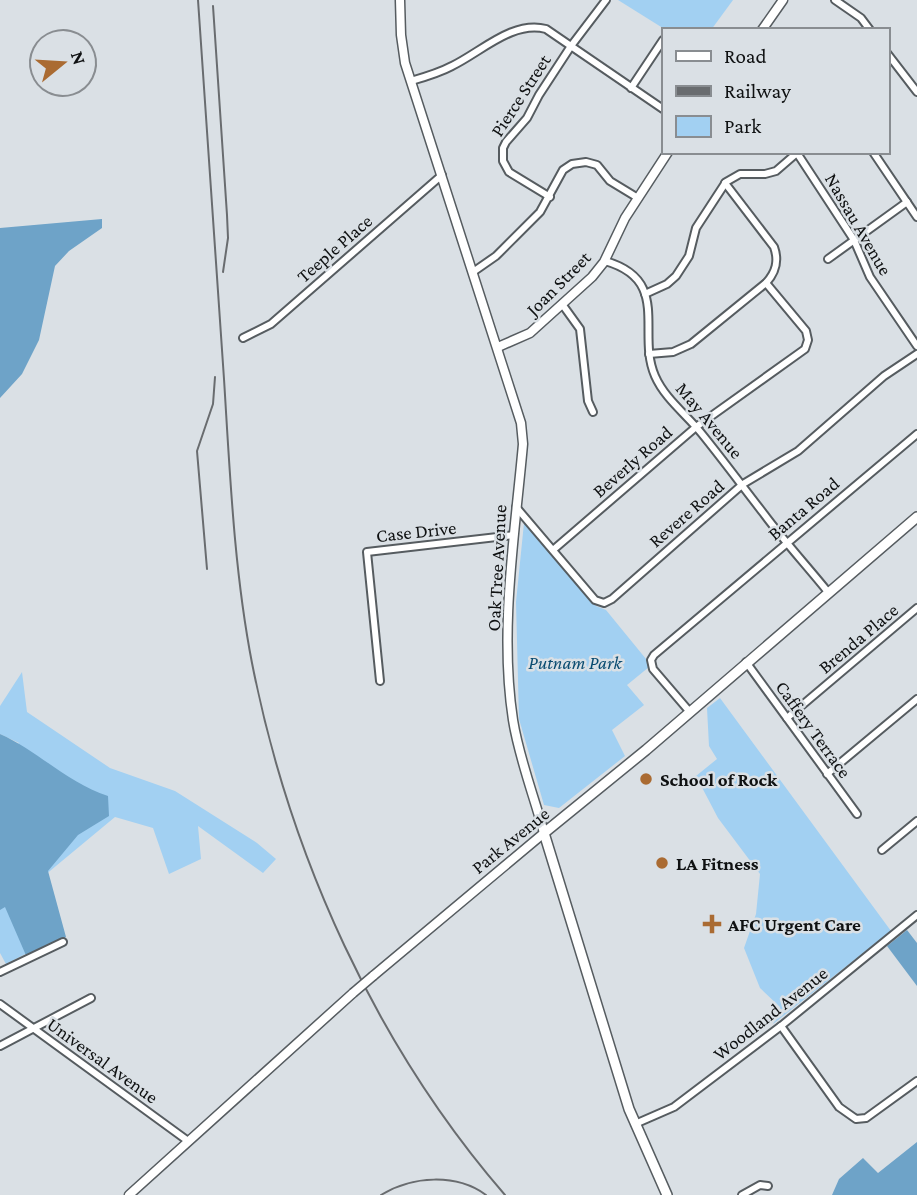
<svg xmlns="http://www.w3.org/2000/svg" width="917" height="1195" font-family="'Crimson Pro',serif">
  <rect width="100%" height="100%" fill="#dae0e5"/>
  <g fill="#a2d0f2">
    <polygon points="618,0 733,0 711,30 666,30"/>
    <polygon points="524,523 596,606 606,610 646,659 649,667 627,685 644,705 612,730 625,756 559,808 544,805 519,719 516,602"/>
    <polygon points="22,672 27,712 110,768 175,791 257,843 276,859 263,873 198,826 201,859 169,874 153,828 115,817 21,895 41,946 6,964 0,953 0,764 19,743 0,734 0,706"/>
    <polygon points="720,698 891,931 773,1024 780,1007 760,988 744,948 756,914 760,874 718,818 696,776 717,759 709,746 707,708"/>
  </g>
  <g fill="#6ea3c8">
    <polygon points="102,219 102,228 69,251 55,266 39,340 22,374 0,398 0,228"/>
    <path d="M0,734C38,751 68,783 108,796L109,816L78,835L48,871L66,937L28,960L5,907L0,910Z"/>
    <polygon points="907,930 917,943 917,986 887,946"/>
    <polygon points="917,1142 917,1195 832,1195 839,1179 863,1158 878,1173"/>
  </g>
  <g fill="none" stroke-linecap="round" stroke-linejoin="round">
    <defs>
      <g id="minor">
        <polyline points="835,0 861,18 870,30"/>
        <polyline points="887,53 917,92"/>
        <path d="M411,81C425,77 439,73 452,66C481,52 513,20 546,29L663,109"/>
        <polyline points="631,88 663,40"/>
        <polyline points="873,152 917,217"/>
        <polyline points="797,153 854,240 870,277 917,346"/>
        <polyline points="550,197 509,172 503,161 503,148 506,142 527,118 539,95 571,46 606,0"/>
        <polyline points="828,259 907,202"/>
        <path d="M605,261C672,280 636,333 655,376C665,399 687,415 702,434C723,460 743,487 764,514C784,541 807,566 828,592"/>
        <polyline points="473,272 496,256 540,212 563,170 572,164 586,162 597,165 610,181 638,198"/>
        <polyline points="645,294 667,284 676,276 689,256 696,228 726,182 740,174 765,174 776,171 798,152"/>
        <polyline points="562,304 580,329 588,401 593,412"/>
        <polyline points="243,338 271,324 442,175"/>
        <path d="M649,354L673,352L691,344L766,283C776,272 779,261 774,247L725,183"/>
        <polyline points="516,507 595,600 604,603 612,599 743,484 798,451 884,376 917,354"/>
        <polyline points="553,550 696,427 805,349 808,340 806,331 766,283"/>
        <polyline points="746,662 857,814"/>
        <polyline points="380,681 367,552 514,535"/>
        <polyline points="689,711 653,669 651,660 654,655 917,434"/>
        <polyline points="787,718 917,608"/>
        <polyline points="827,774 917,699"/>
        <polyline points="882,850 917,821"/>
        <polyline points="0,972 63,942"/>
        <polyline points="0,1004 188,1141"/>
        <polyline points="781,1026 839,1107 856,1119 866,1118 917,1081"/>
        <polyline points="0,1046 91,998"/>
        <polyline points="635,1124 674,1107 781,1026 917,915"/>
        <polyline points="742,1195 760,1185 768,1186"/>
      </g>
      <g id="tertiary">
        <polyline points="762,30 783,0"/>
        <polyline points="498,347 530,333 592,277 604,262 625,218 668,152"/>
        <path d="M373,976L544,833C534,796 519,758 513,720C499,630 515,534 523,444L521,423L405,63L401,35L400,0"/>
        <polyline points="129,1195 353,993"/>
      </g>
      <polyline id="secondary" points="667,1195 629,1109 544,833 646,750 917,517"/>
    </defs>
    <use href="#minor" stroke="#565c60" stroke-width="10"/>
    <use href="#tertiary" stroke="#565c60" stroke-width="11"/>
    <use href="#secondary" stroke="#565c60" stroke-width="12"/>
    <use href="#minor" stroke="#fff" stroke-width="6"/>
    <use href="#tertiary" stroke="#fff" stroke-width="8"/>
    <use href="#secondary" stroke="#fff" stroke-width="9"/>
    <g stroke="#696c6f" stroke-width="2">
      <path d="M198,0C207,126 215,253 224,379C230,474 234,570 252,663C290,856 376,1046 505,1195"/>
      <polyline points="213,6 227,215 228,238 223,272"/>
      <polyline points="207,569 197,451 213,404 215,377"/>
      <path d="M381,1195C412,1176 456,1173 486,1195"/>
    </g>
    <defs>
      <polyline id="tertiary-bridge" points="353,993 373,976"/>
    </defs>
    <use href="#tertiary-bridge" stroke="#565c60" stroke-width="11" stroke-linecap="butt"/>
    <use href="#tertiary-bridge" stroke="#fff" stroke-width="8"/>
  </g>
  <g fill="#aa6b32" stroke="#dae0e5" stroke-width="2.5">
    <circle cx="646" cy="779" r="7"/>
    <circle cx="662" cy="863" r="7"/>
    <path d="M708.5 913.5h7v7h7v7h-7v7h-7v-7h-7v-7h7z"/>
  </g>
  <g text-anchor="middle" stroke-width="5" stroke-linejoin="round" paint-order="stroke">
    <g font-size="19" fill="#0f1112" stroke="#dae0e5">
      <text transform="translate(520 95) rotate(-57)" y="7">Pierce Street</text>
      <text transform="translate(859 224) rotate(60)" y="7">Nassau Avenue</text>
      <text transform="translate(334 248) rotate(-41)" y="7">Teeple Place</text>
      <text transform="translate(558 283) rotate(-45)" y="7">Joan Street</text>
      <text transform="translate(710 420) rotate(50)" y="7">May Avenue</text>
      <text transform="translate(632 461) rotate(-41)" y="7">Beverly Road</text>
      <text transform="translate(803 508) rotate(-40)" y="7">Banta Road</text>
      <text transform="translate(686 513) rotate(-41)" y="7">Revere Road</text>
      <text transform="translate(416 531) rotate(-6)" y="7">Case Drive</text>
      <text transform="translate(496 568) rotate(-87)" y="7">Oak Tree Avenue</text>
      <text transform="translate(858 638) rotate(-40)" y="7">Brenda Place</text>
      <text transform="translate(814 729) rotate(54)" y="7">Caffery Terrace</text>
      <text transform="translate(510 840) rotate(-39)" y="7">Park Avenue</text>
      <text transform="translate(770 1013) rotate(-38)" y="7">Woodland Avenue</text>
      <text transform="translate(103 1060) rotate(36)" y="7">Universal Avenue</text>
    </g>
    <g font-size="19" font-style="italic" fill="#094b70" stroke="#dae0e5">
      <text x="575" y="669">Putnam Park</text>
    </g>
    <g font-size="19" font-weight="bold" fill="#0f1112" stroke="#dae0e5" text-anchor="start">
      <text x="660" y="786">School of Rock</text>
      <text x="676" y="870">LA Fitness</text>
      <text x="728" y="931">AFC Urgent Care</text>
    </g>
  </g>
  <rect x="662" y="28" width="228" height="126" fill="#dae0e5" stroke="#898d91" stroke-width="2"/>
  <rect x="676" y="51" width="35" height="10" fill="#ffffff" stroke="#898d91" stroke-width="2"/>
  <text x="724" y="63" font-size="21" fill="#0f1112">Road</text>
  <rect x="676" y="86" width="35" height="10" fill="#696c6f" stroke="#898d91" stroke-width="2"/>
  <text x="724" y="98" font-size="21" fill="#0f1112">Railway</text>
  <rect x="676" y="116" width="35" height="21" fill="#a2d0f2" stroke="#898d91" stroke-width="2"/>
  <text x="724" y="133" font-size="21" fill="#0f1112">Park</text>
  <g transform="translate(63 63) rotate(72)"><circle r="33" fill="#dae0e5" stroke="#898d91" stroke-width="2"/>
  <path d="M0-5L12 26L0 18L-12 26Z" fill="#aa6b32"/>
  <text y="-10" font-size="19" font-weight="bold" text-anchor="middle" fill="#0f1112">N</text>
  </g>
</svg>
